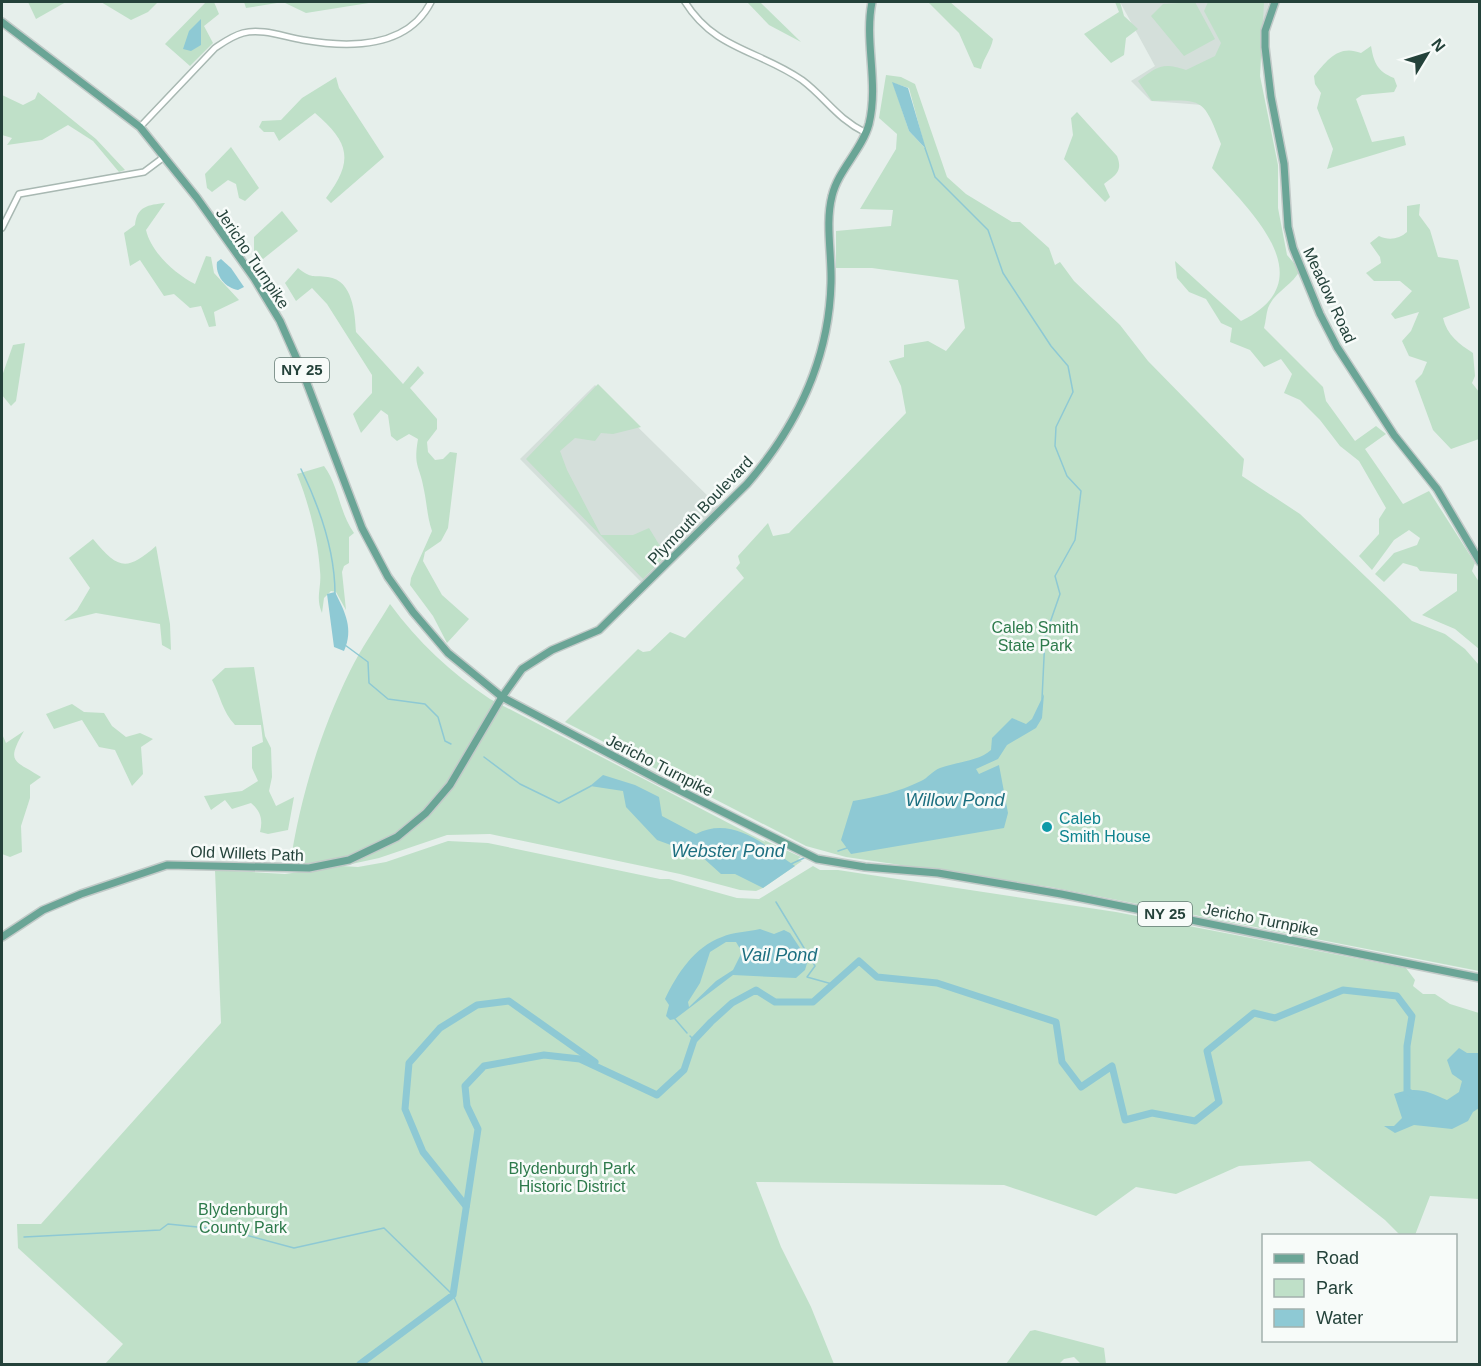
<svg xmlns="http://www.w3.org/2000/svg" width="1481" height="1366" font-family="Arial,sans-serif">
  <rect width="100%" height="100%" fill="#e6efeb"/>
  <g fill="#d4dfda">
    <polygon points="1120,2 1269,2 1260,38 1259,76 1266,110 1151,101 1131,81 1155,66"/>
    <polygon points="595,385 719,507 643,584 520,459"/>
  </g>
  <g fill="#bfe0c8" fill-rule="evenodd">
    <polygon points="28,2 66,2 36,19"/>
    <polygon points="101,2 158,2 148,12 131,20"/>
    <polygon points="206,2 214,2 219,14 204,26 213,43 190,66 165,44"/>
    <polygon points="244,2 375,2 306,13 283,2 246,8"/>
    <polygon points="747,2 760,2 801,42 769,25"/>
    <path d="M928,2H950L993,39C991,50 984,57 981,69L974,67L959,33Z"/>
    <polygon points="1115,2 1120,2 1124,16 1138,29 1126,38 1124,55 1111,63 1084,34 1119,12"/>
    <polygon points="1195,2 1215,39 1184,56 1151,16 1163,4"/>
    <path d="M1208,2H1264L1260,76L1278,165V208L1287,255L1300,270C1293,285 1274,292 1268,308C1266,314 1266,321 1264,328L1323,387L1326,401L1355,441L1376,426L1386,434L1365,449L1403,504L1429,491L1475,563L1472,571L1479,582V649L1455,629L1422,615L1457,591V574L1420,571L1417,567L1403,563L1384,582L1375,574L1394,553L1417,545L1420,538L1409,530L1394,540L1372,570L1359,556L1379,534V519L1386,508L1359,461L1340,446L1320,420L1300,400L1284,393L1292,374L1281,359L1264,367L1250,350L1230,342L1232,328L1221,323L1206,299L1189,292L1177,278L1175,261L1241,321C1326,280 1250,211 1212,168L1221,144C1203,96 1202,100 1152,101L1138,81C1158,66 1162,62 1186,70L1215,56L1221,43L1204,11Z"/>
    <path d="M1371,46C1374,63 1377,71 1394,78L1397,86L1394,92L1362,95L1356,99L1372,142L1404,136L1406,145L1327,169L1333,149L1317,108L1321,93L1315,84L1314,76C1327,60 1339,44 1361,53Z"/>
    <path d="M886,75L901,77L915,84L947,177L966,194L1012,222H1020L1049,248L1055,265L1060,262L1074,281L1120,325L1148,361L1244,459L1242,476L1300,514L1412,621L1445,634L1465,649L1479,665V971L1051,887L846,857L806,846L565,722L638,649L643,652L650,651L670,632L685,638L744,578L736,568L740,563L738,556L768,523L773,536L789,533L906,413L901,386L889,361L904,357V345L928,341L946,351L965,328L958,280L872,268H836V231L891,226L893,210L860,209L896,149L897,134L879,118ZM893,83L909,88L925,148L909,131Z"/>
    <path d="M336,77L339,88L384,157L331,203L326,198C354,161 350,143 315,113L279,141L274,132H264L259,127L262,121L281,120L302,98Z"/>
    <polygon points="38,92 96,139 125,170 119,172 93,141 68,125 42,140 7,145 12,138 2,135 2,95 23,105 35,99"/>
    <path d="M1077,112L1117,156C1123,171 1116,175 1104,184L1110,197L1105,202L1064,159L1073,135L1071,118Z"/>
    <polygon points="231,147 259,188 245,201 239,198 236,184 228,180 212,192 207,188 205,174"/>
    <path d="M165,203L146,230C151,252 175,274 195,284L206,256L211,257L214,273L239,300L214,312L216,326L209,327L201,306L190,308L174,294L164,296L140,260L130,266L124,233L135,225C137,206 148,205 165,203Z"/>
    <path d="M1420,204L1419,215L1430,230L1438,257L1458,260L1470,308L1443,318C1447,335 1459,344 1473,353L1475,376L1472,383L1479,392V439L1451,449L1433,430L1415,381L1422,374L1427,362L1409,356L1402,341L1411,331L1419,312L1395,319L1391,314L1412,291L1400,281H1374L1366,273L1381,263L1380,257L1370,243L1379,236C1389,241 1399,239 1407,232V206Z"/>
    <polygon points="282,211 298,231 263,259 254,253 254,237"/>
    <path d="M298,268C312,279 312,275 328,277C353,280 355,314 356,332L403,384L418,366L424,373L410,388L437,419V429L427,442L428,452L435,460L443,459L450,452L457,453L448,528L441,541L425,552L423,561L442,595L469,619L447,643L433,616L410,585L411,578L432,531C427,516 427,504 424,490C420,465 413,468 418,439L409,434L397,441L391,436L388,415L381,410L361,433L353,414L372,393V375L327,304L312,288L296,301L285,283Z"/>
    <polygon points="25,343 16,401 11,406 2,395 2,376 13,345"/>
    <polygon points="598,384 641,427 613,434 601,433 595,441 575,438 560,451 567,470 601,535 633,535 649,528 660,546 678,543 643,579 526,459"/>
    <path d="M324,466C339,486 339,512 354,533L349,537V563L344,566L342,572L346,610L336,592L331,591L324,598L322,613C315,597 322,587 320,571C318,539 309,504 297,474Z"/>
    <path d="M93,539C118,569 126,572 156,546L170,624L171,650L162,645L160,624L96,613L64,621L77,610L90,588L69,558Z"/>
    <path d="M390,604C418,642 451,673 490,699L765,842L764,840L801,857L798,859L802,861L763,888L756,891L740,890L680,874L490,834L447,835L379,858L347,865H290C300,798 320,732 350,671C361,648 377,626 390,604Z"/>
    <path d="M254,667L265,736L271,748L272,777L269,791L276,806L294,797L288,830L268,834L260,832C263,820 261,811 251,803L232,809L225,800L211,810L204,796L242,791L258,781L252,768V747L263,742L261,725H235C222,711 221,697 212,680L225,668Z"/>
    <polygon points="72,704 84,712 104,713 112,726 126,737 140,733 153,739 141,747 143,774 132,786 115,750 99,747 82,720 54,729 46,714"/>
    <path d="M24,731C5,764 15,760 41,777L30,785V798L21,826L22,852L10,857L2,854V734L6,743Z"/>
    <polygon points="448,841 488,843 660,879 669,879 737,898 759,899 813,866 820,870 838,870 1116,912 1406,968 1415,980 1413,986 1423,994 1435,994 1450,1004 1479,1013 1479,1199 1430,1196 1415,1235 1400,1235 1385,1220 1310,1161 1239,1166 1176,1194 1136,1187 1096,1216 1004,1185 756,1182 781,1247 811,1307 834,1364 105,1364 123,1344 18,1248 17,1224 41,1224 221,1023 215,870 285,874 341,866 358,867 386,862"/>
    <polygon points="1035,1330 1104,1348 1106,1364 1081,1364 1074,1357 1064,1359 1059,1364 1006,1364 1030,1331"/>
  </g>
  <g fill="#8ec9d4" fill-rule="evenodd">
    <polygon points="201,19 201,45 191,51 183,49 189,31"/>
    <polygon points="892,82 908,88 926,149 909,131"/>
    <path d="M221,259L231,268L244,287L238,290C225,288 215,275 217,262Z"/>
    <path d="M335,592C345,612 354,629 344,651L334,647L327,594Z"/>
    <path d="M1044,694L1042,718L1036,728L1007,745L998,759L976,769L979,774L999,765L1008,813L1004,828L851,854L841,840L853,801C876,797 899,792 921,781C928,778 932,771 940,768C957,762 979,761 991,750L992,738L1012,718L1026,724L1032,719Z"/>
    <path d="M603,775L635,785L659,797L662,816L696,834C733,815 766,846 795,866L763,888L735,874H721L701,856L657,840L626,807L623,791L590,786Z"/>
    <path d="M760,929L774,934L784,930L790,933L808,960L805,970L796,978L733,975L675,1019L670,1020L666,1016L669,1005L665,999C677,974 694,947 722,937C733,932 748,932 760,929ZM726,942H736L742,952L733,970L716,981L689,1007L688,1002L700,983L710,952Z"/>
    <path d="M1459,1048L1467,1053H1479V1108L1473,1112L1468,1121L1452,1129L1414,1125L1395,1133L1384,1126H1394L1402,1118L1394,1094C1416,1086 1427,1091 1447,1100L1459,1092L1462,1081L1452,1074L1447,1060Z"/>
  </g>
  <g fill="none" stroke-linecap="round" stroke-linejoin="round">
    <g stroke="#8ec9d4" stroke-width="1.5">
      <polyline points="925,148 935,177 988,230 1003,273 1051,346 1068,366 1073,392 1056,427 1055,446 1067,476 1081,491 1075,540 1055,576 1060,594 1045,637 1042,699"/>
      <path d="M301,469C320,508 335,550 335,594"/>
      <polyline points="345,645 368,662 369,683 388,699 425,704 438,717 445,741 451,744"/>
      <polyline points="484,757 520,784 559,803 591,786"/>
      <polyline points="838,851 847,848"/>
      <polyline points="791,864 804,858"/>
      <polyline points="776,902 815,966 807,977 832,984"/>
      <polyline points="675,1019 687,1033"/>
      <polyline points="690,1036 694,1040"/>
      <polyline points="24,1237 160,1230 168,1224 227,1230 294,1248 384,1228 453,1295 483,1364"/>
    </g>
    <g stroke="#8ec9d4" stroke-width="7">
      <polyline points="466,1206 423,1152 405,1109 409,1063 440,1028 477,1005 509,1001 595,1062"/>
      <polyline points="360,1364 453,1295 478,1129 467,1106 465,1086 484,1066 544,1055 580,1059 657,1095 684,1070 694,1040 711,1022 732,1003 756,990 775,1002 813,1002 859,961 877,977 937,983 1056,1022 1062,1062 1081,1087 1112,1066 1125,1120 1152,1113 1195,1121 1219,1102 1207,1051 1254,1013 1275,1018 1343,990 1397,996 1412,1016 1407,1046 1407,1091 1412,1094"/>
    </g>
    <defs>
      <g id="minor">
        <path d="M685,2C715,50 759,50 802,80C826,98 836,118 866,133"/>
        <path d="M140,127L215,48C224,42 232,36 243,33C262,28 284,37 303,40C349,48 407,49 431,2"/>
        <polyline points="2,228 19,194 144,172 164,157"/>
      </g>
      <g id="major">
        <polyline points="1275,2 1265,31 1265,47 1271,97 1284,164 1288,227 1293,248 1320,314 1337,347 1394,435 1437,489 1480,562"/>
        <polyline points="2,22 140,127 197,198 254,278 280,321 303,373 362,528 388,577 413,612 448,653 502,697 659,780 817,859 865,867 938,873 1061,894 1480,978"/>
        <path d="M2,937L43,910L81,894L167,865L309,868L349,860L397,837L426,813L450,785L502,697L522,669L552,650L599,630L747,484C797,426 829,360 831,283C832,255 825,223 832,196C838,170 862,150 869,124C879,82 864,42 872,2"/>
      </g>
    </defs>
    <use href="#minor" stroke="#a8b8b2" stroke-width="8"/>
    <use href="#major" stroke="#c2cac8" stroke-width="10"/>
    <use href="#minor" stroke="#fff" stroke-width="5"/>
    <use href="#major" stroke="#6aa596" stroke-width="7"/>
  </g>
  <circle fill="#0f9aa8" stroke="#f7fbf9" stroke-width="2" cx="1047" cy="827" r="6"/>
  <g text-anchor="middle" stroke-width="5" stroke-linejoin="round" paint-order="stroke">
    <g fill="#f7fbf9" stroke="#637a73" stroke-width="1.5">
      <rect x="275" y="358" width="54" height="24" rx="4.5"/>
      <rect x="1138" y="902" width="54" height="24" rx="4.5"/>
    </g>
    <g font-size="15" font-weight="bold" fill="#24423a">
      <text x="302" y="375">NY 25</text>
      <text x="1165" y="919">NY 25</text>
    </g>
    <g font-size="16" fill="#24423a" stroke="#f7fbf9">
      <text transform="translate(253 258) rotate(56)" y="6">Jericho Turnpike</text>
      <text transform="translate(1330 295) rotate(65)" y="6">Meadow Road</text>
      <text transform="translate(700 510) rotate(-46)" y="6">Plymouth Boulevard</text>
      <text transform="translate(660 765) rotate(27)" y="6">Jericho Turnpike</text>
      <text transform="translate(247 853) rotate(2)" y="6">Old Willets Path</text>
      <text transform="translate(1261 919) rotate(11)" y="6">Jericho Turnpike</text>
    </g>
    <g font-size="16" fill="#2d7a4b" stroke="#f7fbf9">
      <text x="1035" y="633">Caleb Smith<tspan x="1035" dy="18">State Park</tspan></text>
      <text x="572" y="1174">Blydenburgh Park<tspan x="572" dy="18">Historic District</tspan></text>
      <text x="243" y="1215">Blydenburgh<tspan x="243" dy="18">County Park</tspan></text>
    </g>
    <g font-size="16" fill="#0d838f" stroke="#f7fbf9" text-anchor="start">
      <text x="1059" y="824">Caleb<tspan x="1059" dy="18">Smith House</tspan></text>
    </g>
    <g font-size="18" font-style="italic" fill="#1c6f80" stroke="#f7fbf9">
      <text x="955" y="806">Willow Pond</text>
      <text x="728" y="857">Webster Pond</text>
      <text x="779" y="961">Vail Pond</text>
    </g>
  </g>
  <rect width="1481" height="1366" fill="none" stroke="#24423a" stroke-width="6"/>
  <rect x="1262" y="1234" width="195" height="108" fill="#f7fbf9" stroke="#a3b1ad" stroke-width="1.5"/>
  <rect x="1274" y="1254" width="30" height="9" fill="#6aa596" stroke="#a3b1ad" stroke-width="1.5"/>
  <text x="1316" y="1264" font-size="18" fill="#24423a">Road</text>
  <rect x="1274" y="1279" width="30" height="18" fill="#bfe0c8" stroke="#a3b1ad" stroke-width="1.5"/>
  <text x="1316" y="1294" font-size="18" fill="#24423a">Park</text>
  <rect x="1274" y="1309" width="30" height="18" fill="#8ec9d4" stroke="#a3b1ad" stroke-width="1.5"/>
  <text x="1316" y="1324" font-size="18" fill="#24423a">Water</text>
  <g transform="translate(1427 54) rotate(52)" stroke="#f7fbf9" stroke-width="4.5" paint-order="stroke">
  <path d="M0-4.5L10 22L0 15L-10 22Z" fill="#24423a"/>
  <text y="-9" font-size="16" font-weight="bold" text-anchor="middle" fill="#24423a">N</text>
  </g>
</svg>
